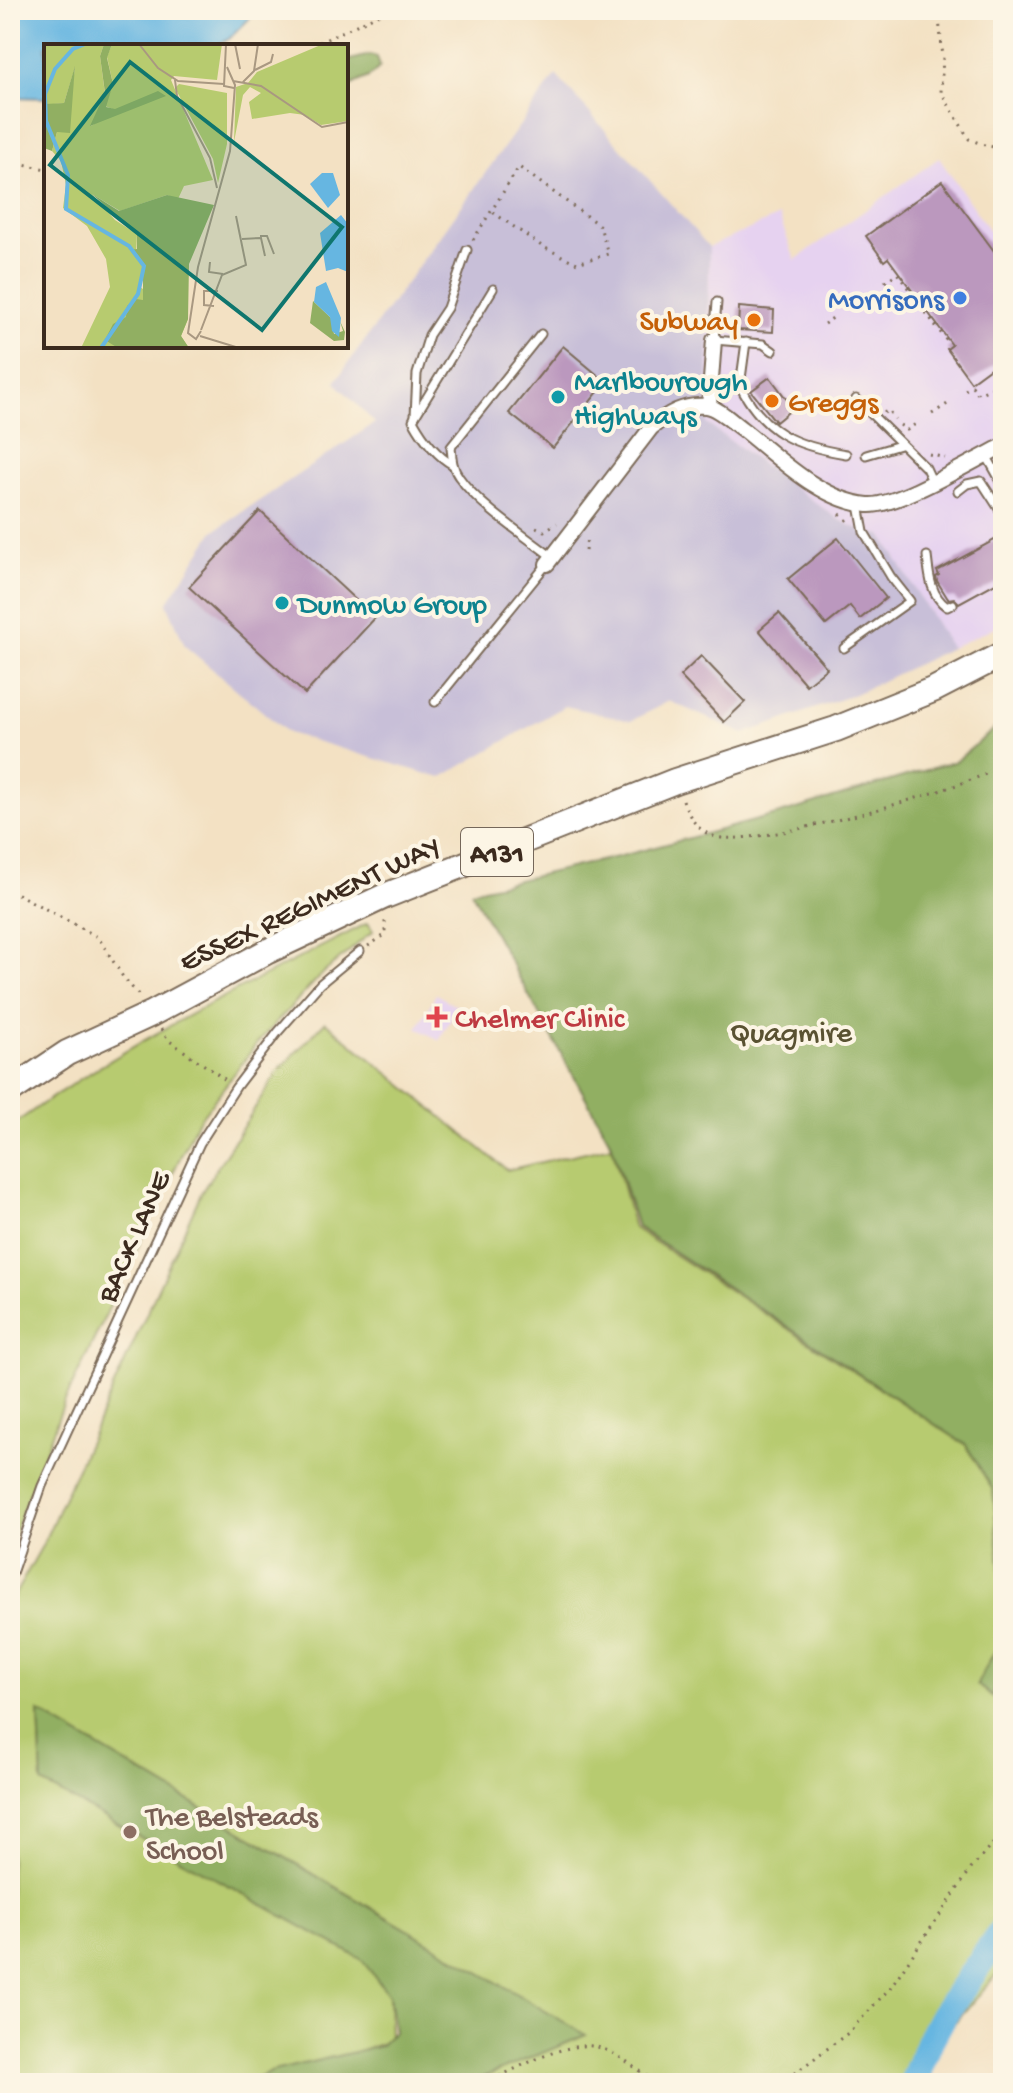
<svg xmlns="http://www.w3.org/2000/svg" width="1013" height="2093" font-family="'Gochi Hand',sans-serif">
  <rect width="100%" height="100%" fill="#fcf5e5"/>
  <filter id="ink" filterUnits="userSpaceOnUse"><feTurbulence type="fractalNoise" baseFrequency=".0125" numOctaves="2"/><feDisplacementMap in="SourceGraphic" scale="16" xChannelSelector="R" yChannelSelector="G"/><feConvolveMatrix kernelMatrix="1 2 1 2 8 2 1 2 1" color-interpolation-filters="sRGB"/></filter>
  <filter id="wash" filterUnits="userSpaceOnUse"><feTurbulence type="fractalNoise" baseFrequency=".006" numOctaves="4" result="noise"/><feDisplacementMap in="SourceGraphic" scale="32" xChannelSelector="R" yChannelSelector="G"/><feGaussianBlur stdDeviation="1.8" result="paint"/><feColorMatrix in="noise" values="0 0 0 0 0 0 0 0 0 0 0 0 0 0 0 0 0 1.4 0 .05"/><feComposite in="paint" operator="in"/></filter>
  <g filter="url(#wash)">
    <rect width="100%" height="100%" fill="#f3e1c3"/>
    <g fill="#e6d2f0">
      <polygon points="939,158 1003,251 1003,623 951,648 882,535 864,532 838,519 707,424 709,247 779,216 795,260"/>
      <polygon points="436,994 458,1007 439,1040 417,1028"/>
    </g>
    <polygon fill="#c8bfd8" points="556,75 709,247 707,424 838,519 864,532 882,535 951,648 855,694 744,734 669,701 631,721 565,706 441,778 288,733 185,646 167,603 214,531 375,423 335,382"/>
    <g fill="#b7cb6f" stroke="#797a46" stroke-width="2">
      <path d="M368,923L373,931L321,975L259,1041L196,1124L64,1403L10,1543V1127C121,1045 246,985 368,923Z"/>
      <polygon points="325,1022 507,1170 612,1146 634,1228 966,1445 993,1490 1003,1597 1003,1636 977,1684 992,1697 997,1677 1003,1668 1003,1967 935,2045 929,2083 469,2083 585,2035 39,1712 42,1783 363,1956 389,1995 390,2041 254,2083 10,2083 10,1603 42,1546 201,1193 279,1070"/>
    </g>
    <g fill="#91af62" stroke="#666c40" stroke-width="2">
      <polygon points="370,55 377,57 380,67 369,77 346,88 346,61"/>
      <polygon points="1003,722 1003,1597 993,1490 966,1445 637,1227 612,1145 471,891 625,855 780,814 956,761"/>
      <polygon points="1003,1636 1003,1668 997,1677 992,1697 977,1684"/>
      <polygon points="39,1712 586,2035 469,2083 248,2083 273,2071 380,2046 394,2032 389,1995 361,1959 42,1783"/>
    </g>
    <polygon fill="#66b6e1" stroke="#507080" stroke-width="2" points="10,10 258,10 229,39 215,46 46,46 46,98 10,97"/>
    <g fill="none" stroke-linecap="round" stroke-linejoin="round">
      <polyline stroke="#66b6e1" stroke-width="28" points="913,2083 930,2040 944,2014 1003,1930"/>
    </g>
    <g id="blocks">
      <g fill="#bb98be">
        <polygon points="942,181 1003,263 1003,353 998,356 1001,360 971,382 947,349 952,345 888,258 884,261 866,236"/>
        <polygon points="739,307 774,310 773,332 738,330"/>
        <polygon points="563,346 606,382 553,448 509,413"/>
        <polygon points="770,377 793,408 776,422 751,391"/>
        <polygon points="260,511 375,618 305,694 189,587"/>
        <polygon points="838,538 886,598 860,619 850,606 826,625 788,579"/>
        <polygon points="998,538 1003,547 1003,579 959,603 954,598 948,599 937,581 936,577 939,575 937,571"/>
        <polygon points="779,613 827,668 806,685 759,630"/>
        <polygon points="701,656 745,702 724,722 680,676"/>
      </g>
    </g>
  </g>
  <g filter="url(#ink)">
    <use href="#blocks" fill-opacity="0" stroke="#7b6a58" stroke-width="2"/>
    <g fill="none" stroke-linecap="round" stroke-linejoin="round">
      <defs>
        <g id="service">
          <polyline points="717,302 714,340 763,344 773,351"/>
          <path d="M541,334L451,447C452,457 452,468 459,477C479,506 524,535 552,557"/>
          <path d="M746,342L740,386C764,433 795,446 846,454"/>
          <polyline points="856,399 926,468 932,481"/>
          <polyline points="415,416 417,374 429,335 447,308 467,250"/>
          <polyline points="866,455 900,445"/>
          <polyline points="986,455 1003,485"/>
          <path d="M453,465C435,455 423,438 413,420L493,289"/>
          <polyline points="958,491 967,484 981,481 1003,515"/>
          <path d="M927,556C929,574 930,595 947,607L953,604"/>
          <polyline points="844,648 910,601 891,577 864,532 859,505"/>
          <polyline points="435,702 547,564"/>
          <polyline points="10,1579 42,1486 200,1143 236,1087 278,1032 320,984 360,951"/>
        </g>
        <g id="minor">
          <polyline points="709,406 714,340"/>
          <path d="M547,564L651,428C667,414 684,404 706,406C719,408 732,422 742,429C778,457 821,501 868,505C897,507 974,460 1003,446"/>
        </g>
        <polyline id="trunk" points="10,1091 67,1053 151,1014 268,951 385,896 675,781 836,729 935,689 1003,654"/>
      </defs>
      <use href="#service" stroke="#7b6a58" stroke-width="11"/>
      <use href="#minor" stroke="#7b6a58" stroke-width="18"/>
      <use href="#trunk" stroke="#7b6a58" stroke-width="28"/>
      <g stroke="#7b6a58" stroke-width="3" stroke-dasharray="2 6" stroke-linecap="butt">
        <polyline points="938,10 943,57 941,92 969,139 987,146 1003,148"/>
        <polyline points="312,46 388,10"/>
        <polyline points="10,161 46,169"/>
        <polyline points="473,240 519,167 600,226 608,254 577,263 543,247 491,211"/>
        <polyline points="885,282 897,273 949,344"/>
        <polyline points="852,305 870,291"/>
        <polyline points="824,324 837,315"/>
        <polyline points="965,390 972,386 978,394 992,388"/>
        <polyline points="1002,409 1003,411"/>
        <polyline points="884,413 888,410 895,419"/>
        <polyline points="932,414 949,403"/>
        <polyline points="900,425 907,430 917,423"/>
        <polyline points="929,454 945,458"/>
        <polyline points="840,514 848,521"/>
        <polyline points="536,527 544,531 557,523"/>
        <polyline points="585,551 587,538"/>
        <path d="M683,800C689,816 695,829 713,836C749,851 965,788 1003,766"/>
        <polyline points="10,890 98,937 123,977 142,999"/>
        <polyline points="368,946 385,935 385,916"/>
        <polyline points="161,1029 168,1040 226,1080"/>
        <path d="M485,2083C513,2071 567,2039 597,2047C619,2053 638,2070 656,2083"/>
        <polyline points="782,2083 848,2033 890,1988 971,1869 997,1839 1003,1829"/>
      </g>
      <use href="#service" stroke="#fff" stroke-width="7"/>
      <use href="#minor" stroke="#fff" stroke-width="14"/>
      <use href="#trunk" stroke="#fff" stroke-width="24"/>
    </g>
  </g>
  <circle fill="#3f7fe0" stroke="#fcf5e5" stroke-width="3" cx="960" cy="298" r="8"/>
  <g fill="#e8710a" stroke="#fcf5e5" stroke-width="3">
    <circle cx="754" cy="320" r="8"/>
    <circle cx="772" cy="401" r="8"/>
  </g>
  <g fill="#0f9aa8" stroke="#fcf5e5" stroke-width="3">
    <circle cx="558" cy="397" r="8"/>
    <circle cx="282" cy="603" r="8"/>
  </g>
  <path fill="#e0444e" stroke="#fcf5e5" stroke-width="3" d="M433 1005h8v8h8v8h-8v8h-8v-8h-8v-8h8z"/>
  <circle fill="#8d6e63" stroke="#fcf5e5" stroke-width="3" cx="130" cy="1832" r="8"/>
  <g text-anchor="middle" stroke-width="8" stroke-linejoin="round" paint-order="stroke">
    <rect fill="#fcf5e5" stroke="#75675a" stroke-width="2" x="461" y="828" width="72" height="48" rx="6"/>
    <g font-size="28" font-weight="bold" fill="#3b2a1e">
      <text x="497" y="862">A131</text>
    </g>
    <g font-size="30" fill="#366cbe" stroke="#fcf5e5" text-anchor="end">
      <text x="944" y="308">Morrisons</text>
    </g>
    <g font-size="30" fill="#c56008" stroke="#fcf5e5" text-anchor="end">
      <text x="738" y="330">Subway</text>
      <text x="788" y="411" text-anchor="start">Greggs</text>
    </g>
    <g font-size="30" fill="#0d838f" stroke="#fcf5e5" text-anchor="start">
      <text x="574" y="390">Marlbourough<tspan x="574" dy="34">Highways</tspan></text>
      <text x="298" y="613">Dunmow Group</text>
    </g>
    <g font-size="30" fill="#3b2a1e" stroke="#fcf5e5">
      <text transform="translate(309 902) rotate(-25)" y="10">ESSEX REGIMENT WAY</text>
      <text transform="translate(132 1236) rotate(-66)" y="10">BACK LANE</text>
    </g>
    <g font-size="30" fill="#be3a42" stroke="#fcf5e5" text-anchor="start">
      <text x="455" y="1027">Chelmer Clinic</text>
    </g>
    <g font-size="30" fill="#5a5232" stroke="#fcf5e5">
      <text x="791" y="1041">Quagmire</text>
    </g>
    <g font-size="30" fill="#785e54" stroke="#fcf5e5" text-anchor="start">
      <text x="146" y="1825">The Belsteads<tspan x="146" dy="34">School</tspan></text>
    </g>
  </g>
  <g transform="translate(44 44)">
    <rect width="304" height="304" fill="#f3e1c3"/>
    <path d="M0,0H60L56,12L61,50L47,82L71,66L61,62L69,40L63,13L68,0H178L173,36L130,32L127,36L169,136L140,142L134,155L123,151L76,167L48,150L71,176L93,190L92,213L99,223L96,243L144,275L137,292L145,304H37L66,243L62,215L43,182L19,164L22,141L17,117L8,107L13,88L24,82L31,23L20,59L0,61ZM279,0H304V77L277,81L261,71L246,69L208,75L205,58L217,49L206,43L199,51L190,98L192,43L204,39L213,28ZM135,40L183,49V100L174,139L169,115L131,44Z" fill="#b7cb6f"/>
    <path d="M60,0H68L63,14L69,40L62,63L71,65L114,47L122,52L46,82L61,49L56,12ZM31,22L26,89L13,88L8,107L0,104L1,60L20,59ZM48,150L75,167L123,151L170,161L145,220L144,275L137,292L145,304H74L61,296L69,280L82,273L83,262L92,255L99,256V223L86,206L93,205V190ZM269,257L287,274L290,290L299,287L296,277L301,288L300,296L290,297L266,279Z" fill="#91af62"/>
    <path d="M278,129H289L296,151L284,164L266,140ZM297,171L304,180V228L294,224L282,227L276,189ZM282,238L297,274L295,293L288,287L286,273L270,258L272,243Z" fill="#66b6e1"/>
    <path fill="none" stroke="#66b6e1" stroke-width="4" d="M41,0L29,5L11,25L1,50L2,77L24,131L22,165L85,202L100,222L94,250L57,304"/>
    <path fill="none" stroke="#a99881" stroke-width="2" d="M95,0L114,24L134,37L180,40M182,0L180,42L190,44M191,0L196,25M211,26L227,18L229,10M131,36L133,52L166,114L173,144M189,37L217,42L278,83L304,78M199,38L210,27L214,0M216,192H223L230,210M198,195L217,194L221,212M166,218L165,228L179,230M170,262L160,261V247H174M157,286L178,231L202,221L192,172M157,287L152,295L144,289L154,223L186,107L191,41L183,23M156,292L195,304"/>
    <path fill="#0f766e" fill-opacity="0.15" stroke="#0f766e" stroke-width="4" d="M86,18L298,183L218,286L6,121Z"/>
    <rect width="304" height="304" fill="none" stroke="#3b2a1e" stroke-width="4"/>
  </g>
  <rect width="1013" height="2093" fill="none" stroke="#fcf5e5" stroke-width="40"/>
</svg>
